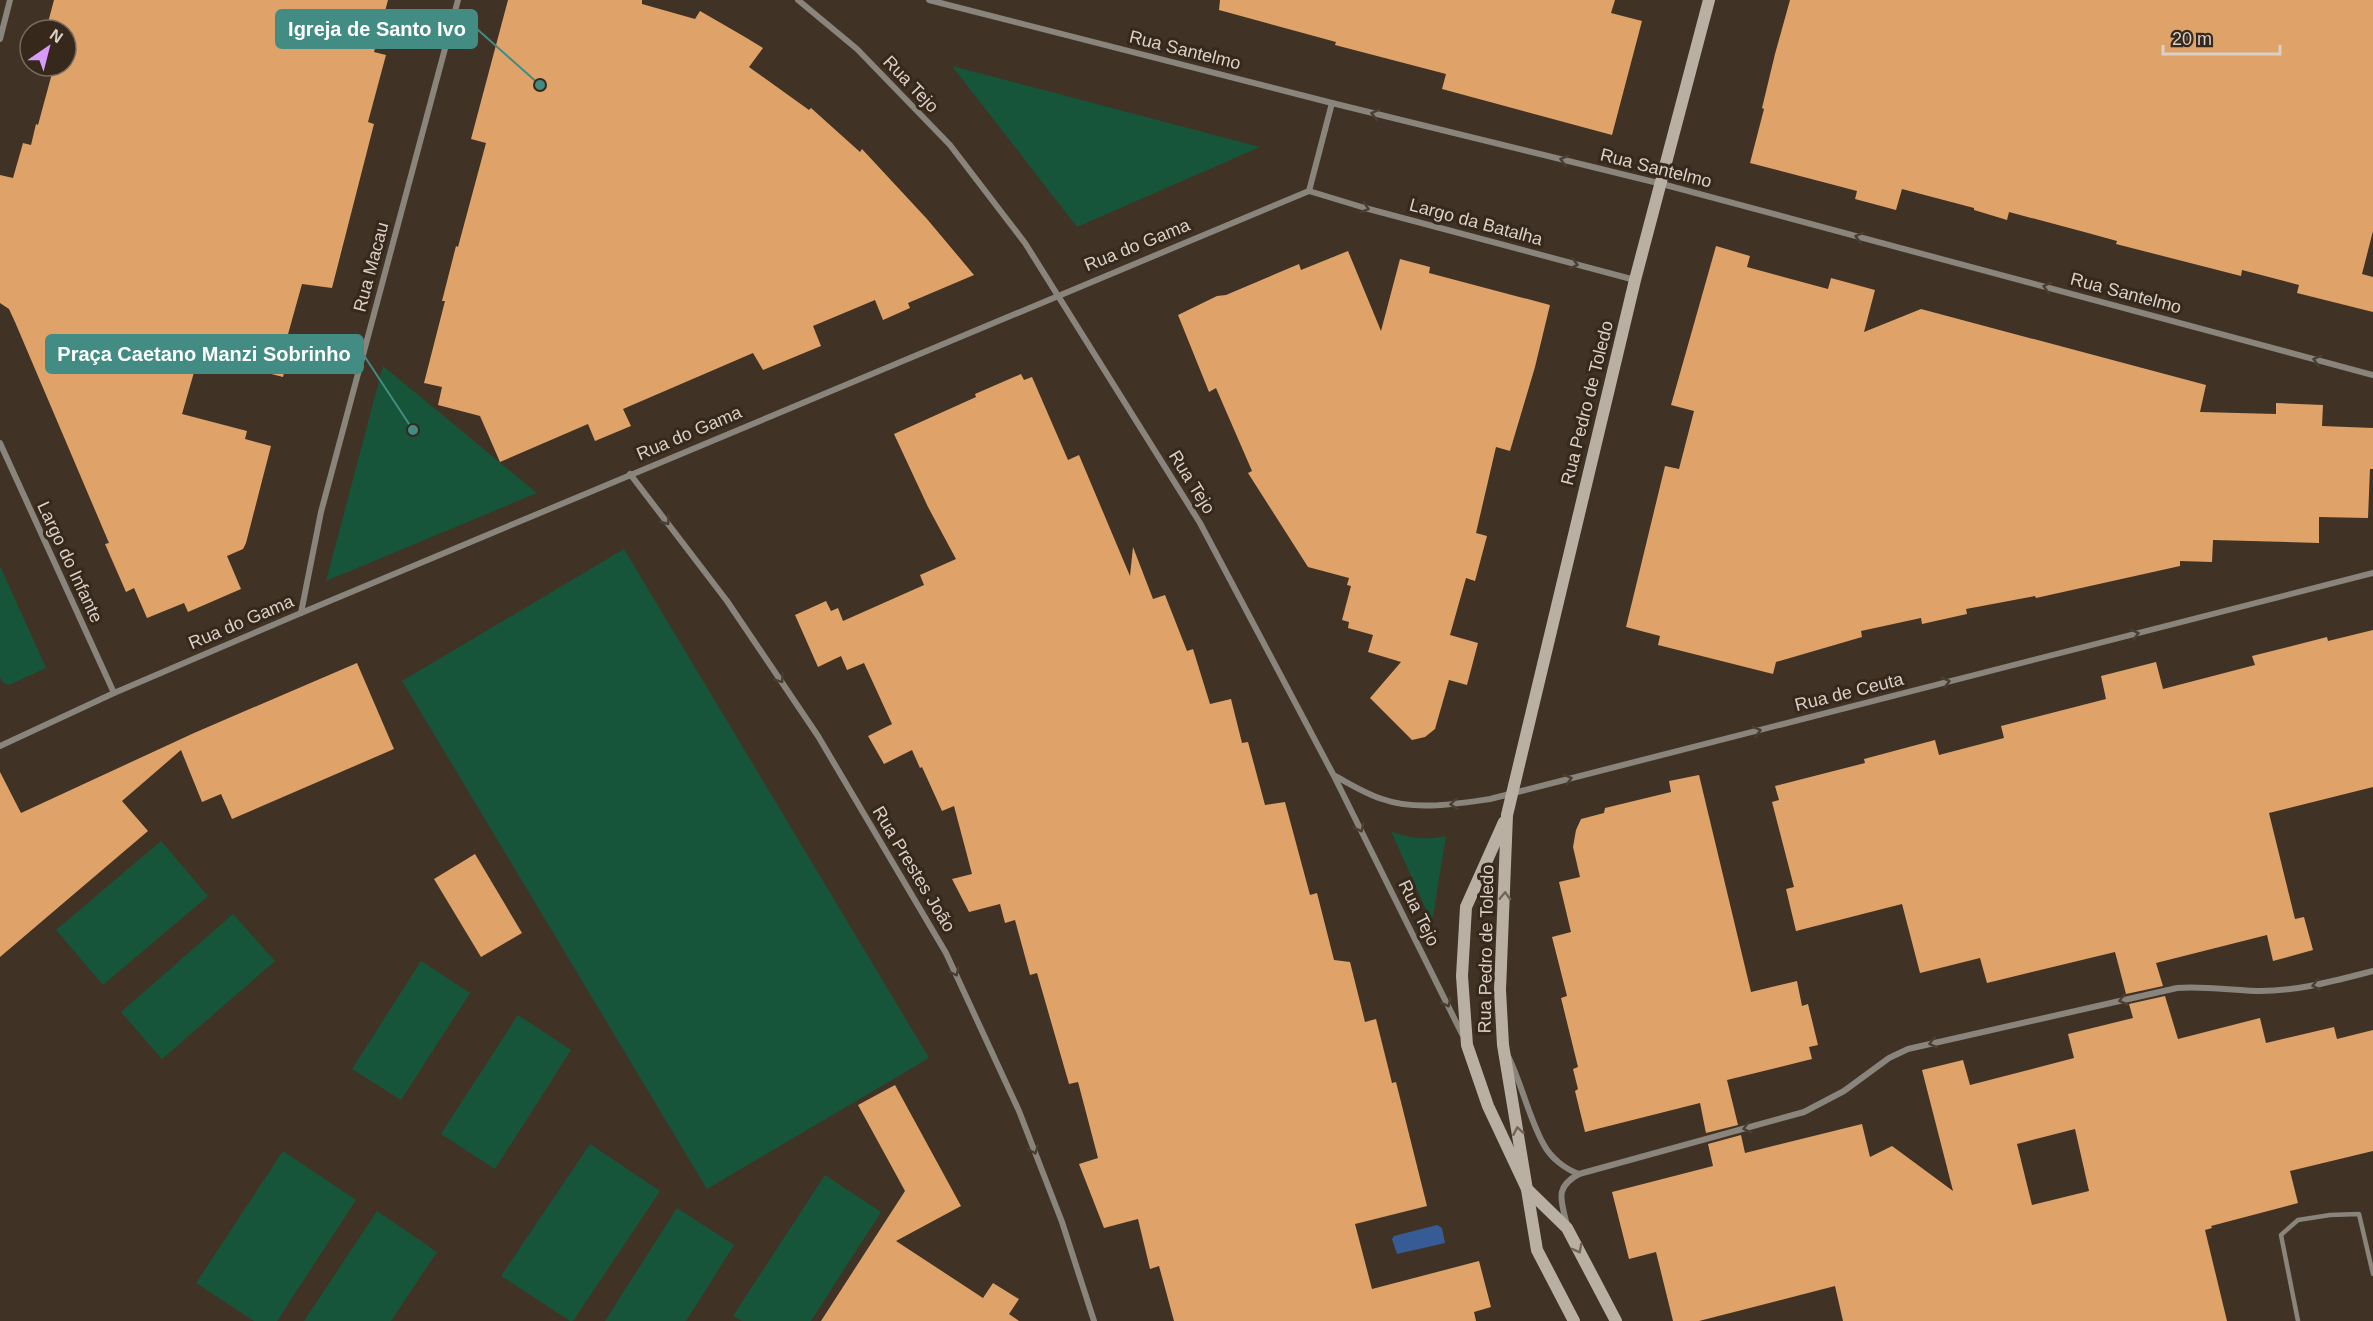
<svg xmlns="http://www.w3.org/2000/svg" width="2373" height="1321" font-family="Helvetica,sans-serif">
  <rect width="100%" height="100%" fill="#403225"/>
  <g fill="#17553a">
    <polygon points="952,66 1260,147 1077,227"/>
    <polygon points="383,366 537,493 326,581"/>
    <polygon points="624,549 929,1058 707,1189 402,681"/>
    <polygon points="0,566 46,668 9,685 3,683 0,677"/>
    <path d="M1391,831C1409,839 1427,840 1446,836L1432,923Z"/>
    <polygon points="161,841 208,896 103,985 56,930"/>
    <polygon points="233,914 275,961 162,1059 121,1012"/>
    <polygon points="421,961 470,993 401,1100 352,1069"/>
    <polygon points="518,1015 571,1050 495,1169 441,1134"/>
    <polygon points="590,1144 660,1191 573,1321 570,1321 501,1276"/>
    <polygon points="283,1151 356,1200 277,1321 254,1321 196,1283"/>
    <polygon points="825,1175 881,1212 811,1321 742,1321 733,1316"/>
    <polygon points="677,1208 734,1245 686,1321 605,1321"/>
    <polygon points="377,1211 437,1252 391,1321 304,1321"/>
  </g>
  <polygon fill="#375b94" points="1437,1225 1442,1228 1445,1243 1397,1254 1392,1239 1394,1236"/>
  <g fill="#dfa36a" fill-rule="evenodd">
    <polygon points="54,0 388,0 374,52 386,55 368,122 374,124 332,288 302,284 285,345 291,346 283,377 199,355 182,414 247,431 245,439 271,446 246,543 243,549 227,556 241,589 188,612 184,603 147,618 134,588 126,592 105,544 109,543 15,322 9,309 0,303 0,175 13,178 23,143 31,145 36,124 38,125 54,66 66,66 66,30 46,30"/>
    <polygon points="508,0 642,0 642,4 695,19 700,11 745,37 763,48 749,67 809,110 811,108 860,152 862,149 927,219 974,275 908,303 910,308 883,320 875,300 813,326 821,346 763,370 753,353 623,409 631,426 595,441 588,424 500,462 480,416 438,405 442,387 424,383 445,301 442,301 456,246 458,247 486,143 471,139"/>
    <polygon points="1220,0 1615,0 1611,13 1642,21 1612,135 1442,89 1446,74 1335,45 1336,42 1219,10"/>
    <polygon points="1790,0 2373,0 2373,231 2362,274 2373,277 2373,312 2297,293 2299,285 2242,270 2241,276 2116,244 2117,241 2088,233 2009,212 2007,220 1974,210 1974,208 1902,189 1896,210 1855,199 1857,191 1750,163 1764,109 1762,108 1775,54"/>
    <polygon points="1716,246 1750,256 1747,267 1828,289 1831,278 1875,290 1864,332 1921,309 2206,385 2200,412 2276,414 2276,403 2323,405 2322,426 2373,428 2373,469 2370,469 2368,518 2319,517 2319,543 2213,540 2212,562 2180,561 2180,566 2036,598 2035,596 1966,609 1967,614 1922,624 1921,618 1861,631 1862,637 1776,662 1773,674 1658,645 1660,636 1626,627 1665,466 1679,469 1694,411 1671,405"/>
    <polygon points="1348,251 1381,331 1400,259 1430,267 1429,273 1550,305 1535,367 1510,451 1496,447 1476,533 1487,536 1475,581 1466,578 1450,635 1478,643 1467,685 1449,680 1435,729 1425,737 1412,740 1370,698 1401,662 1368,652 1373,635 1348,628 1349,622 1342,620 1351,586 1347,585 1349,578 1308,567 1248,473 1252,471 1216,388 1209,392 1178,315 1217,296 1226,295 1299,264 1301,270"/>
    <polygon points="1021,374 1024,380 1032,377 1068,460 1079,455 1130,576 1133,547 1153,599 1165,595 1187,651 1193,649 1210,704 1231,699 1242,743 1248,742 1265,805 1285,802 1310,895 1317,893 1334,960 1350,962 1365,1022 1376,1019 1392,1083 1396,1082 1427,1206 1355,1224 1372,1289 1479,1261 1491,1307 1474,1312 1476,1321 1174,1321 1159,1266 1150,1269 1138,1219 1104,1228 1079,1164 1098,1158 1078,1082 1069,1084 1037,973 1030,975 1015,920 1005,923 1000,904 969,912 952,879 972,874 954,806 942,811 922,767 920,768 912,750 884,764 868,736 892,724 864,663 847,670 841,656 818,667 795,615 826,601 831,611 838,608 843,621 924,585 920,575 956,559 928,507 894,434 976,397 975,394"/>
    <polygon points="2373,630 2373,787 2269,813 2295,919 2304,917 2313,950 2273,961 2267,935 2156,963 2163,986 2126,994 2115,952 1987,983 1980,958 1920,973 1902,904 1796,931 1786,889 1794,887 1772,802 1779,800 1775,786 1865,763 1864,759 1935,740 1939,755 2004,738 2001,726 2106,699 2101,676 2156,662 2163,689 2255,665 2252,656 2327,637 2328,641"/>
    <polygon points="357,663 394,749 232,819 221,794 202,802 181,750 122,801 148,831 0,957 0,772 21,813 194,733"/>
    <polygon points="1699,775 1751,992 1797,981 1802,1006 1808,1004 1818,1045 1809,1047 1812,1059 1727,1080 1738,1125 1706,1133 1700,1103 1585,1132 1575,1091 1578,1089 1573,1069 1578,1067 1561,998 1567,996 1552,937 1571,932 1559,882 1580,877 1573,847 1576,830 1581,819 1604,813 1605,808 1671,792 1669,781"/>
    <polygon points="475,854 522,933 481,957 434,879"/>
    <path d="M2165,996L2178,1039L2260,1018L2266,1043L2334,1027L2337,1039L2373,1030V1151L2290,1171L2298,1203L2211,1226L2212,1228L2205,1230L2227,1321H1843L1835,1286L1699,1321H1673L1656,1252L1629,1259L1612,1192L1713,1166L1708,1144L1741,1135L1745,1153L1862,1124L1870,1157L1892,1146L1953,1191L1922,1070L1963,1060L1970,1085L2074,1058L2068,1034L2133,1018L2129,1004ZM2075,1129L2089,1191L2032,1205L2017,1144Z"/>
    <polygon points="895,1085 961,1206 896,1241 983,1298 993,1283 1019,1299 1009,1314 1019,1321 821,1321 905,1191 858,1105"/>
  </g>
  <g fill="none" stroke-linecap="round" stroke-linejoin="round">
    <polyline stroke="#89847c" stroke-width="4.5" points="2298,1321 2281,1235 2298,1220 2330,1215 2359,1214 2373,1274"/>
    <g stroke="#89847c" stroke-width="6">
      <polyline points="798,0 857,49 950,145 1025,243 1200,523 1334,776 1462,1034"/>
      <polyline points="929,0 1332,103 1662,184 2373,375"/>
      <polyline points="0,39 10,0"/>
      <polyline points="1309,191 1365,208 1635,280"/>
      <polyline points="1309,191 1332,103"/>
      <polyline points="0,443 114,693"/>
      <polyline points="630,474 727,601 818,736 946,953 1019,1111 1062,1222 1094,1321"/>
      <polyline points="301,613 321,512 458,0"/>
      <polyline points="0,746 114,693 301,613 1309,191"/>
      <path d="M1335,776C1350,784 1366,794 1382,799C1416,811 1455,804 1490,799L2373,573"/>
      <path d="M1509,1058C1522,1085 1530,1121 1544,1145C1551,1158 1565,1169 1579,1174"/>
      <path d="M1567,1226C1562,1201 1553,1188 1579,1174L1804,1112L1844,1091L1889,1058L1908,1049L2177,988C2204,986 2228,990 2255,991C2295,992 2334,981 2373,971"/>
    </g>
    <g stroke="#b9b0a3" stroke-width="12">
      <polyline points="1504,822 1466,907 1462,976 1467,1045 1488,1106 1527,1189 1567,1228 1616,1321"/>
      <polyline points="1574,1321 1537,1250 1503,1045 1500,990 1507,815 1635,280 1709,0"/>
    </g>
  </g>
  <defs><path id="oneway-chevron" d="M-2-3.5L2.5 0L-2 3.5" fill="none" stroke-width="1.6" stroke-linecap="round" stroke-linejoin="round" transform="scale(1.5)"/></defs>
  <g stroke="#4b3f33">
    <use href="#oneway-chevron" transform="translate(1375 114) rotate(-166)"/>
    <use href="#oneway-chevron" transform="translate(1564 160) rotate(-166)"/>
    <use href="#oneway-chevron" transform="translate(1365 208) rotate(16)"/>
    <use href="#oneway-chevron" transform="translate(1859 237) rotate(-165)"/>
    <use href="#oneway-chevron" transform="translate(1574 264) rotate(15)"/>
    <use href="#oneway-chevron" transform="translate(2047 287) rotate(-165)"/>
    <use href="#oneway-chevron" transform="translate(2317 360) rotate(-165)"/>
    <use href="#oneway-chevron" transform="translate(666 521) rotate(53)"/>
    <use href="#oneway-chevron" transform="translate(2135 634) rotate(-14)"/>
    <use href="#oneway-chevron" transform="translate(780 679) rotate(56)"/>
    <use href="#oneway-chevron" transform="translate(1946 682) rotate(-14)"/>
    <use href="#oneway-chevron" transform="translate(1757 731) rotate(-14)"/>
    <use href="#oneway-chevron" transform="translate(1568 779) rotate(-14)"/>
    <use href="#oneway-chevron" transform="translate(1454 804) rotate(175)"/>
    <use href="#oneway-chevron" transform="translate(1360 828) rotate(64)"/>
    <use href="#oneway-chevron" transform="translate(955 972) rotate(65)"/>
    <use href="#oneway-chevron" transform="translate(2316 985) rotate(166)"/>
    <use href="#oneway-chevron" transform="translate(2123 1000) rotate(167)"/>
    <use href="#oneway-chevron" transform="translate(1447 1003) rotate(64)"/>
    <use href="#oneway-chevron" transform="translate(1933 1043) rotate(167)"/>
    <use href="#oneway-chevron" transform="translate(1747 1128) rotate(165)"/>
    <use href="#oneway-chevron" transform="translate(1034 1150) rotate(69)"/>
  </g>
  <g stroke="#716558">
    <use href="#oneway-chevron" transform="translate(1505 896) rotate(-88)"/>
    <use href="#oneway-chevron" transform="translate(1518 1131) rotate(-100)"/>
    <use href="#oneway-chevron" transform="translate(1578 1249) rotate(62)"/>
  </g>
  <g text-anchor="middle" stroke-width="6" stroke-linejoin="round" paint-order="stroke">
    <g font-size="18" fill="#d9d0c8" stroke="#36281b">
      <text transform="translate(1185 50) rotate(14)" y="6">Rua Santelmo</text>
      <text transform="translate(911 84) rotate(46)" y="6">Rua Tejo</text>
      <text transform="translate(1656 168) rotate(14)" y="6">Rua Santelmo</text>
      <text transform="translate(1476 222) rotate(15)" y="6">Largo da Batalha</text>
      <text transform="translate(1137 245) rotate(-22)" y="6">Rua do Gama</text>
      <text transform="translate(371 267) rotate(-75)" y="6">Rua Macau</text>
      <text transform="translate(2126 293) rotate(15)" y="6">Rua Santelmo</text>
      <text transform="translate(1587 403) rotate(-76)" y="6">Rua Pedro de Toledo</text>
      <text transform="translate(689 433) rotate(-23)" y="6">Rua do Gama</text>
      <text transform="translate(1192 482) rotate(58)" y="6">Rua Tejo</text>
      <text transform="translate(70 562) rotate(65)" y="6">Largo do Infante</text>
      <text transform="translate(241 622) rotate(-23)" y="6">Rua do Gama</text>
      <text transform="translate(1849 692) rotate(-14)" y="6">Rua de Ceuta</text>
      <text transform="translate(914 869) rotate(59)" y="6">Rua Prestes João</text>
      <text transform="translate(1419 913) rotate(64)" y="6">Rua Tejo</text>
      <text transform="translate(1486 949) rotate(-89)" y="6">Rua Pedro de Toledo</text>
    </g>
  </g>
  <path fill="none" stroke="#428c84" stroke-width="2" d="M540 85L477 29M413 430L363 354"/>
  <g fill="#428c84" stroke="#36281b" stroke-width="2">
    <circle cx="540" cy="85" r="6"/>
    <circle cx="413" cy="430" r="6"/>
  </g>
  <g fill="#428c84" stroke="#428c84" stroke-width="2">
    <rect x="276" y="10" width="201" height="38" rx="6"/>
    <rect x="46" y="335" width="317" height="38" rx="6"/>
  </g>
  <g font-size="20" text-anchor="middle" font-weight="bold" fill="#fff">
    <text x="377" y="36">Igreja de Santo Ivo</text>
    <text x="204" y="361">Praça Caetano Manzi Sobrinho</text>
  </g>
  <g transform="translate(48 48) rotate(35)"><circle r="28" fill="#36281b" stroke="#776b60" stroke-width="1.5"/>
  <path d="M0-4.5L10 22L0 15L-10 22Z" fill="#d79bf9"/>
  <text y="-9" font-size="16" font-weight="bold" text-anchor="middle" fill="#d9d0c8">N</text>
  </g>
  <path d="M2163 45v9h117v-9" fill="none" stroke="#d9d0c8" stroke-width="3"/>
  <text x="2172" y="45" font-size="18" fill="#d9d0c8" stroke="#36281b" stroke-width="4.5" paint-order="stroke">20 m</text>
</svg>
